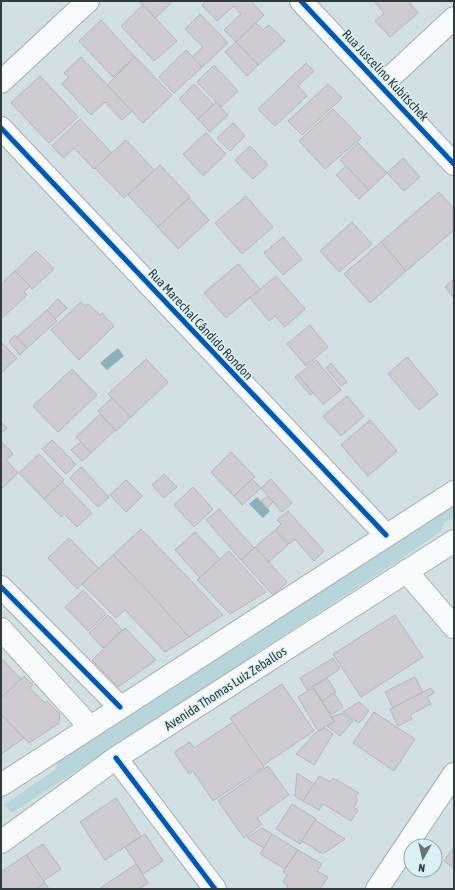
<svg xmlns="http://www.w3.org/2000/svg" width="455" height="890" font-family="'Asap Condensed',sans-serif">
  <rect width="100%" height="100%" fill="#d3e0e3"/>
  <polygon fill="#b6d6dc" points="454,502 454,517 444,523 440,532 395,563 12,813 4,805 56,769 57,759"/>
  <g fill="#8cb0b8">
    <polygon points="118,348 124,356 107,370 100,363"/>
    <polygon points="257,497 270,511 263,518 249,504"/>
  </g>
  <g fill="#ceccd1" stroke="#b3b6b9">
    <polygon points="139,1 173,1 155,18"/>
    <polygon points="206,1 251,1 264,15 236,42 224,30 241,14 234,6 217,21 202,5"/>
    <polygon points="374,1 413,1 410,4 418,13 390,37 375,21 384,13"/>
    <polygon points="143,5 177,41 154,61 121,26"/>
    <polygon points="200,14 228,43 202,67 192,57 203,47 185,29"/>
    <polygon points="101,20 135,57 113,77 79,41"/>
    <polygon points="256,23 263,30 269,25 285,41 258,65 236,42"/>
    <polygon points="236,42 258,65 247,76 225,52"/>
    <polygon points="186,50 202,67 174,93 159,77"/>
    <polygon points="81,57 132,111 122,120 105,102 91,115 62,84 69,77 64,73"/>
    <polygon points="135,57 172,95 143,123 107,85"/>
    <polygon points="306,63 314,71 298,86 307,96 275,126 258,109"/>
    <polygon points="214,65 238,91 221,107 197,82"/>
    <polygon points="40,76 78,117 49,143 11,103"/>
    <polygon points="194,84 214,105 198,119 179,99"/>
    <polygon points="328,84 342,98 302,135 288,121"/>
    <polygon points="216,102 228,115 210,132 198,119"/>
    <polygon points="333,109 361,138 325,169 299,141"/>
    <polygon points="80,119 112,153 94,169 74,148 63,158 52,146"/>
    <polygon points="233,123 245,136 230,151 217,138"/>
    <polygon points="206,133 226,154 203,176 183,154"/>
    <polygon points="126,140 154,170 124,198 95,168"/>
    <polygon points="358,143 387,173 369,190 340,160"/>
    <polygon points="250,146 268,165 253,179 235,160"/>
    <polygon points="403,158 420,177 404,191 387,173"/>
    <polygon points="160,165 190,197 158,227 128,195"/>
    <polygon points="346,166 369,190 359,199 336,175"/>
    <polygon points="439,192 454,209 454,230 406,271 381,242"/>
    <polygon points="246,196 273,227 242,254 215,223"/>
    <polygon points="189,198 209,220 178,249 158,227"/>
    <polygon points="352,222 372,244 339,272 320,251"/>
    <polygon points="283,237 302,259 283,275 264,253"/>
    <polygon points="381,242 406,271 370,303 344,274"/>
    <polygon points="36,251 54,269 32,289 15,271"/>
    <polygon points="238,264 260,289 226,318 204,293"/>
    <polygon points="15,271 30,286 24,292 27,295 1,319 1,284"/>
    <polygon points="276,276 305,309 285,327 275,316 269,321 250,298"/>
    <polygon points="454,279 454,298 445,287"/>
    <polygon points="58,299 67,308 55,319 47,310"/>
    <polygon points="81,302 85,306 88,304 100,315 102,313 114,326 79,360 51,330"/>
    <polygon points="47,310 57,321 27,348 17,337"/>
    <polygon points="310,325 328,347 306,366 287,344"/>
    <polygon points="15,335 27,348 20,355 9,342"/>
    <polygon points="2,343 17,358 1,373 1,344"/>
    <polygon points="407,357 438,394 419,410 388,374"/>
    <polygon points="146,359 168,382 131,417 108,394"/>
    <polygon points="316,360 341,390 323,404 298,375"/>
    <polygon points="331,363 347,382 341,386 326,368"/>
    <polygon points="72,369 97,395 58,432 33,406"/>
    <polygon points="298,375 313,393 310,395 295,377"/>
    <polygon points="347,396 364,416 341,436 323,416"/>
    <polygon points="112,398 131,417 116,431 98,411"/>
    <polygon points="100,414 115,430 91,453 76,437"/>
    <polygon points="370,420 397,451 368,476 341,445"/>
    <polygon points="1,422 7,428 1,433"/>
    <polygon points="52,440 76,464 66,474 42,449"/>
    <polygon points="1,441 13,454 6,460 18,473 1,489"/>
    <polygon points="81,442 91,453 82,461 71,450"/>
    <polygon points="231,452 255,477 234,496 211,472"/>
    <polygon points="39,454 64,480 44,499 19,473"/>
    <polygon points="81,467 109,497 98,507 70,478"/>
    <polygon points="164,474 177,487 164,498 152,485"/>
    <polygon points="252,479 261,488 242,505 234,496"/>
    <polygon points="271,479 292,503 282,512 261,488"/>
    <polygon points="126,480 142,496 126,512 110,495"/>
    <polygon points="62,482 92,513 77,527 64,514 61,517 44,499"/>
    <polygon points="193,487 213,509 194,527 174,505"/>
    <polygon points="268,496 273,502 267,508 261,501"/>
    <polygon points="219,509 254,548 241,560 206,520"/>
    <polygon points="288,511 324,551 314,561 295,539 289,544 276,529 281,524 277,520"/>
    <polygon points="141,529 193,583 223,615 189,637 113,555"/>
    <polygon points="275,530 288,545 269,562 255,547"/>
    <polygon points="195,532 220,559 200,578 175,550"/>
    <polygon points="69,538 99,569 77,589 48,558"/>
    <polygon points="255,547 287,582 273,595 241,560"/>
    <polygon points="229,551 266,592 230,614 197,580"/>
    <polygon points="113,555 146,589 189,637 165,652 125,610 116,618 82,584"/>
    <polygon points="83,590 106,614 88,631 65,607"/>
    <polygon points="108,615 122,630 103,648 89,633"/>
    <polygon points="395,615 423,657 361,697 333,654"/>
    <polygon points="125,628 156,660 118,687 92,660"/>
    <polygon points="1,658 21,679 1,698"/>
    <polygon points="333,658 340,669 307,690 300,678"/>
    <polygon points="24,676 33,685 30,688 45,703 47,701 60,714 59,723 29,743 1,714 1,698"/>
    <polygon points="415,677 423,692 393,708 385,692"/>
    <polygon points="327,678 336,692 322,701 313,687"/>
    <polygon points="282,684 314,731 262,766 230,718"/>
    <polygon points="313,688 334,721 318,731 298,697"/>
    <polygon points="431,688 434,693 427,697 431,704 410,715 412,719 398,726 390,709"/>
    <polygon points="334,693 343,707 331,715 322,701"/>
    <polygon points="359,702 369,711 359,723 343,712"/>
    <polygon points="374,712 415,739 394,771 353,743"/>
    <polygon points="342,713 353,721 340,736 327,726 335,722 332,717"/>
    <polygon points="1,714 24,738 1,754"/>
    <polygon points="233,722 264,767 213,801 193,771 189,774 174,752 190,742 194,748"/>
    <polygon points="325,728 333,734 314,765 296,754 315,733"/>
    <polygon points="268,766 289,795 257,818 262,824 244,838 218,801"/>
    <polygon points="297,773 314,784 303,801 295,796"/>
    <polygon points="319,776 330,782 333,778 359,793 355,798 358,800 354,807 358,810 351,821 323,804 319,810 303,801"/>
    <polygon points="116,798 141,836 105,860 80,822"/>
    <polygon points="292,804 316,819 300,844 276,829"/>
    <polygon points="315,820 345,839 323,854 302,841"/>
    <polygon points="262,828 272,834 264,848 247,838"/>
    <polygon points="145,834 163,861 143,874 125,847"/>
    <polygon points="272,834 298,850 285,869 260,854"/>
    <polygon points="43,844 61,869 43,881 26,855"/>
    <polygon points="454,847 454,868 444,861"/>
    <polygon points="298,850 322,864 317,871 328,877 320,889 286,889 288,886 283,882 287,875 283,872"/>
    <polygon points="26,855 45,883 36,889 1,889 1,872"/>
    <polygon points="136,864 148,883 139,889 99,889"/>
    <polygon points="45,883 49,889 36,889"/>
  </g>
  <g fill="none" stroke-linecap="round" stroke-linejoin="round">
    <defs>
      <g id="minor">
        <polyline points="301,1 454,164"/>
        <polyline points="1,82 88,1"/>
        <polyline points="381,86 454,18"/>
        <polyline points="1,128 386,535"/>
        <polyline points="406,571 454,627"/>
        <polyline points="1,587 120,707"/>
        <polyline points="1,629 90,727"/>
        <polyline points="116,758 215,889"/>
        <polyline points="377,889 454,774"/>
      </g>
      <g id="major">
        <polyline points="1,785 454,492"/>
        <polyline points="1,842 116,758 454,541"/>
      </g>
    </defs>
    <use href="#minor" stroke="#a5aeb1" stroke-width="24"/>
    <use href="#major" stroke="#a5aeb1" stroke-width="24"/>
    <use href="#minor" stroke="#f8fafb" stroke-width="22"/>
    <use href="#major" stroke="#f8fafb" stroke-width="22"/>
    <defs>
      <g id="cycleway">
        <polyline points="301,1 454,164"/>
        <polyline points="1,128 386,535"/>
        <polyline points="1,587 120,707"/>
        <polyline points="116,758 215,889"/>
      </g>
    </defs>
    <use href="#cycleway" stroke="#daf1f6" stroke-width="8"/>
    <use href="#cycleway" stroke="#0057b8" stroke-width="5"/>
  </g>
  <g text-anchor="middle" stroke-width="3" stroke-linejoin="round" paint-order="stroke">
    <g font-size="13" fill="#313a3c" stroke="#daf1f6">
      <text transform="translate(386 75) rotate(47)" y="5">Rua Juscelino Kubitschek</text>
      <text transform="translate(201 324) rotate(47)" y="5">Rua Marechal Cândido Rondon</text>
      <text transform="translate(225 688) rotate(-33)" y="5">Avenida Thomas Luiz Zeballos</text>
    </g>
  </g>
  <rect width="455" height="890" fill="none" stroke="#313a3c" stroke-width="4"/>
  <g transform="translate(423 858) rotate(188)"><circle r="19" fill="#daf1f6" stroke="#96a8ac"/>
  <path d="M0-3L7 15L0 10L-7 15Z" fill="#6a7476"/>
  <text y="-6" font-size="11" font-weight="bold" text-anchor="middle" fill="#313a3c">N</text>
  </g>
</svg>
